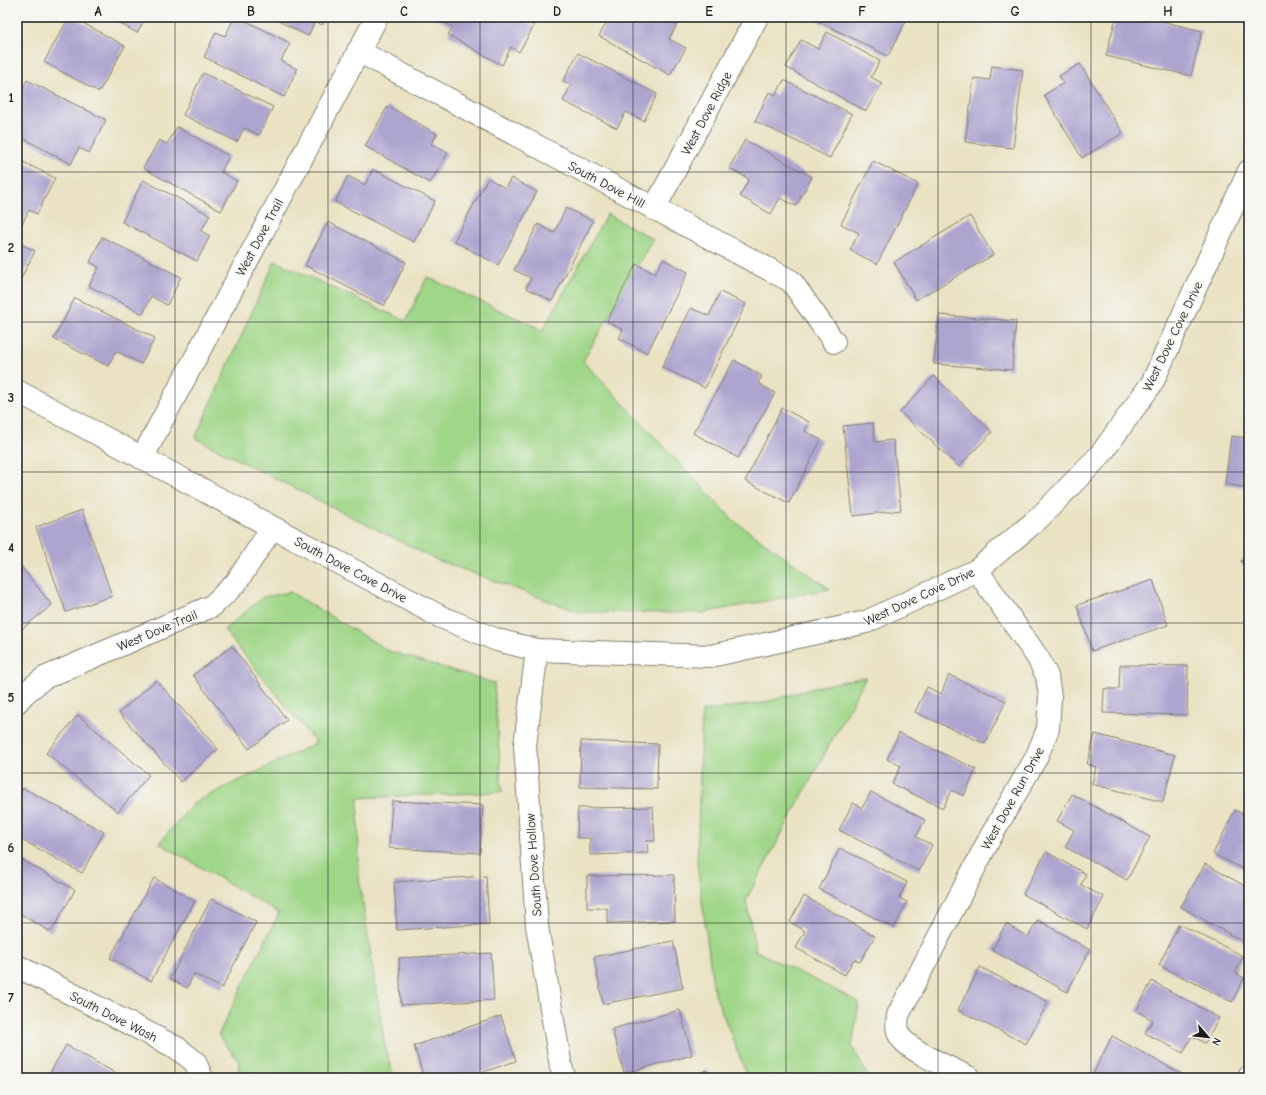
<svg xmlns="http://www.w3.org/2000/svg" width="1266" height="1095" font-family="'Comic Neue',sans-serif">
  <rect width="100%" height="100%" fill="#f6f6f2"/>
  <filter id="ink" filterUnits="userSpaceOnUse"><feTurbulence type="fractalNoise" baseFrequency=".025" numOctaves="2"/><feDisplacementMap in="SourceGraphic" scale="8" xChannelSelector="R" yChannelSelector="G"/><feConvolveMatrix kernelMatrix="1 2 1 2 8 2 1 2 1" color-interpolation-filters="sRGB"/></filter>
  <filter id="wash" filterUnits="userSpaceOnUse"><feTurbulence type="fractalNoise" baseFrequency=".012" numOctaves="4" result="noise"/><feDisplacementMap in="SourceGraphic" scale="16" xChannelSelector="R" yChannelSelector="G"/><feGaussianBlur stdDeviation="0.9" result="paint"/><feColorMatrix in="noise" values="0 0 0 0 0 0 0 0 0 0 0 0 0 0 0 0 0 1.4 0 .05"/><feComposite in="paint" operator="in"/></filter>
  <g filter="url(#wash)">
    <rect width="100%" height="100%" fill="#eae2c3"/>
    <g fill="#9fd687" stroke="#5e7952">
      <polygon points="607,214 653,239 583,361 734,521 830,589 702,613 579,612 437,560 195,438 275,261 406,321 427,277 543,330"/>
      <polygon points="290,592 389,651 494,683 502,792 358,798 359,878 385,1047 394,1078 238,1078 239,1062 218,1035 279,913 159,843 195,802 316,743 224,630 263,597"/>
      <polygon points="866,677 746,900 756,951 859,1002 852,1047 869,1078 748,1078 714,992 697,863 702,711 763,703 820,686"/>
    </g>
    <g id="blocks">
      <g fill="#ada4cf">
        <polygon points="69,17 72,17 125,46 99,92 44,62"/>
        <polygon points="109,17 146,17 137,33"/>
        <polygon points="235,17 238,17 290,43 281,61 297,69 284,97 204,57 216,32 225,36"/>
        <polygon points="271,17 326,17 322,25 315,21 308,36"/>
        <polygon points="437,17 518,17 534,26 519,52 511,47 502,65 448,35 453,27 436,19"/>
        <polygon points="610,17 667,17 678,23 669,39 686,48 670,75 599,36"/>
        <polygon points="810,17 908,17 888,56"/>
        <polygon points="1116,17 1144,17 1202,31 1191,76 1106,56"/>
        <polygon points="827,32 880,61 871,77 882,83 866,111 786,67 801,40 818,49"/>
        <polygon points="578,53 657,94 644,121 626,112 617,128 563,101 571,85 563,81"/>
        <polygon points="1080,64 1123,133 1082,158 1044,95 1064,83 1059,76"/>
        <polygon points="992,66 1023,70 1013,148 965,142 974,78 990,80"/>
        <polygon points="203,73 273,107 259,135 244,128 237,142 183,115"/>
        <polygon points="27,80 106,120 89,153 79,148 71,164 17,135 17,99"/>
        <polygon points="784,80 852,114 830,158 755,121 769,92 776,95"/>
        <polygon points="388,106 437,134 431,144 448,153 430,183 365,146"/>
        <polygon points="177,127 229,156 221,172 237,181 221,211 143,168 159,140 167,144"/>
        <polygon points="745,140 812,177 796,206 780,198 771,214 740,196 749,179 729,168"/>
        <polygon points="17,159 55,178 37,214 29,210 22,224 17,221"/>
        <polygon points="873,161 918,184 877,264 850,250 859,233 841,224"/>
        <polygon points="373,169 435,201 414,242 335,202 348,176 365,185"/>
        <polygon points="488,178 505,188 511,178 537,192 498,265 454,241"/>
        <polygon points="143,180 210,215 201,231 210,236 197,261 122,222"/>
        <polygon points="566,208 593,221 552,301 526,288 531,278 514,270 538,224 554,233"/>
        <polygon points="970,216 993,255 916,300 894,262"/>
        <polygon points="328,222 406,262 384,306 305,265"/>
        <polygon points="102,237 181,277 167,305 151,296 143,314 89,286 99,267 90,262"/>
        <polygon points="17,242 35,251 17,286"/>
        <polygon points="663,259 688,272 647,353 619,338 623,330 607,321 636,264 655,274"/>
        <polygon points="720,292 746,304 705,388 662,367 691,308 709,316"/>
        <polygon points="75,298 155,338 141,364 116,351 108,366 54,339"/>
        <polygon points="939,315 1016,321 1012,370 934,364"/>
        <polygon points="734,360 762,376 758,383 775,393 738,458 693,433"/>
        <polygon points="934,376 992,432 959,467 900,412"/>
        <polygon points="782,408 809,422 805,431 821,440 789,503 745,481"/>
        <polygon points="873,423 875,442 893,440 901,510 853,516 843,426"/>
        <polygon points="1231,436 1249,438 1249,488 1225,484"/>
        <polygon points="82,510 112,596 66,612 36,527"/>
        <polygon points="1249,556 1249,573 1241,561"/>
        <polygon points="17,562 52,605 17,633"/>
        <polygon points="1153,580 1168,625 1092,651 1077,605"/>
        <polygon points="232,646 287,720 249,749 193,675"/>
        <polygon points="1120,665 1188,666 1187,715 1103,713 1104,689 1119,689"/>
        <polygon points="949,675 1006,701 985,744 915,712 927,687 941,694"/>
        <polygon points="156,680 218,749 181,782 119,713"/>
        <polygon points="78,715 149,775 118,812 46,753"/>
        <polygon points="899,733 976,769 964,796 952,790 943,808 892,784 901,766 887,759"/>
        <polygon points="1095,734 1175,755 1163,802 1092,784 1096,767 1087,764"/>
        <polygon points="581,741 658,744 657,789 580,787"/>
        <polygon points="23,788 104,832 82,873 17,837 17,799"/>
        <polygon points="871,792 925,820 916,837 932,845 919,871 839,830 853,803 862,808"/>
        <polygon points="1072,794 1150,837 1127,880 1065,847 1074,830 1057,821"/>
        <polygon points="392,801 483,805 480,853 389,848"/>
        <polygon points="653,807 655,841 647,841 648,853 590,855 590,838 577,838 578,808"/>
        <polygon points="1235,810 1249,817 1249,872 1213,854"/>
        <polygon points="840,848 907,882 899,898 907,902 894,928 819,889"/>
        <polygon points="1046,852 1086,874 1081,885 1104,897 1087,929 1023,894"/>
        <polygon points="17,857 75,890 51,932 17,912"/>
        <polygon points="1205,864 1249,888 1249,945 1181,907"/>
        <polygon points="674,875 675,921 607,923 607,908 587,908 587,876"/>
        <polygon points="486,876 489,924 397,930 394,882"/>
        <polygon points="154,878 195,901 151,981 110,958"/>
        <polygon points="804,896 875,936 860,962 854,959 845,975 796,948 805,931 790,922"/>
        <polygon points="211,899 256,922 222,988 194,974 187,988 170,979"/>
        <polygon points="1038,920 1090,950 1067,992 992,950 1006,924 1028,937"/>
        <polygon points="1179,924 1243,956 1235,973 1244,978 1232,1002 1159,965"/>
        <polygon points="673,941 683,988 603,1004 594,957"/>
        <polygon points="491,953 494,1000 401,1005 399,958"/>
        <polygon points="980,967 1048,1002 1026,1044 958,1010"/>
        <polygon points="1152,981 1219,1018 1205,1043 1192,1036 1183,1053 1145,1033 1153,1020 1136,1011"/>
        <polygon points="680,1010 692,1055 624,1073 612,1029"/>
        <polygon points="501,1016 516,1061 465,1078 424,1078 414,1046"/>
        <polygon points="1112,1036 1189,1078 1091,1078"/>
        <polygon points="66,1045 124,1078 47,1078"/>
        <polygon points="707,1070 711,1078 691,1078"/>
      </g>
    </g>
  </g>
  <g filter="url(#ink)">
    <use href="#blocks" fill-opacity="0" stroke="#837f70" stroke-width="1"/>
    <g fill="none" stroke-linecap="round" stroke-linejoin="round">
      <defs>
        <g id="minor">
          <polyline points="358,51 791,281 834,342"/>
          <polyline points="654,209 757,17"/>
          <polyline points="142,458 377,17"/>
          <polyline points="537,650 525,745 537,926 561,1067 565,1078"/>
          <polyline points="17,702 24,694 44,678 212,606 236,583 272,528"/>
          <polyline points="17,966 177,1048 195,1062 202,1078"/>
          <path d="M970,1078C953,1069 913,1053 902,1039C896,1032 897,1024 898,1015L991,836L1036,758L1048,729L1050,697L1047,676L1038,658L977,570"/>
          <polyline points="1249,1078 1249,1077"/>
        </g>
        <polyline id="tertiary" points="17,391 441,617 497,640 537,650 711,656 866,622 977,570 1039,518 1101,454 1152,383 1249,171"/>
      </defs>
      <use href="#minor" stroke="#837f70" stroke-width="24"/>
      <use href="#tertiary" stroke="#837f70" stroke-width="24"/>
      <use href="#minor" stroke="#fff" stroke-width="22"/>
      <use href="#tertiary" stroke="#fff" stroke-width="22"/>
    </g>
  </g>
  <path fill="none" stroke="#1c1c1c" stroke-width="1" stroke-opacity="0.55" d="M175,17V1078M328,17V1078M480,17V1078M633,17V1078M786,17V1078M938,17V1078M1091,17V1078M17,172H1249M17,322H1249M17,472H1249M17,623H1249M17,773H1249M17,923H1249"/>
  <g text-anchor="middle" stroke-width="3.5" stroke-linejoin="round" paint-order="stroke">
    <g font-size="13" fill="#1c1c1c" stroke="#f6f6f2">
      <text transform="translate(706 113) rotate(-62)" y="5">West Dove Ridge</text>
      <text transform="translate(607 184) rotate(28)" y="5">South Dove Hill</text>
      <text transform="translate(259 237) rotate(-62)" y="5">West Dove Trail</text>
      <text transform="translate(1172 336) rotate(-64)" y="5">West Dove Cove Drive</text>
      <text transform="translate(351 569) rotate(28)" y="5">South Dove Cove Drive</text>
      <text transform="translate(919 596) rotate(-25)" y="5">West Dove Cove Drive</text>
      <text transform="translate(157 630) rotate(-23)" y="5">West Dove Trail</text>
      <text transform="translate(1012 798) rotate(-61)" y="5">West Dove Run Drive</text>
      <text transform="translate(533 865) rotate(-94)" y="5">South Dove Hollow</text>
      <text transform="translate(114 1016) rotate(27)" y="5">South Dove Wash</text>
    </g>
  </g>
  <rect width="1266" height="1095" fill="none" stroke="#f6f6f2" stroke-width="44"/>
  <g transform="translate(1208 1037) rotate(118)" stroke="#f6f6f2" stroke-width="3" paint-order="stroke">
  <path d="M0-3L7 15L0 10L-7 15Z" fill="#1c1c1c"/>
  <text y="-6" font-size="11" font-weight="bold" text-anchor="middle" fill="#1c1c1c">N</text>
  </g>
  <rect x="22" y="22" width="1222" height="1051" fill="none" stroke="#1c1c1c" stroke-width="1.5"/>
  <g font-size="13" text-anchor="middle" font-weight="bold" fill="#1c1c1c">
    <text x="98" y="16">A</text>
    <text x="251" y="16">B</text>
    <text x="404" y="16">C</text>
    <text x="557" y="16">D</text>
    <text x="709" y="16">E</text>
    <text x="862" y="16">F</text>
    <text x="1015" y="16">G</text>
    <text x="1168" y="16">H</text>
    <text x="11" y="102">1</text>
    <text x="11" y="252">2</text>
    <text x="11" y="402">3</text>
    <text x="11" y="552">4</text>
    <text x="11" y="702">5</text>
    <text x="11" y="852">6</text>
    <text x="11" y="1002">7</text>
  </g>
</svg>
